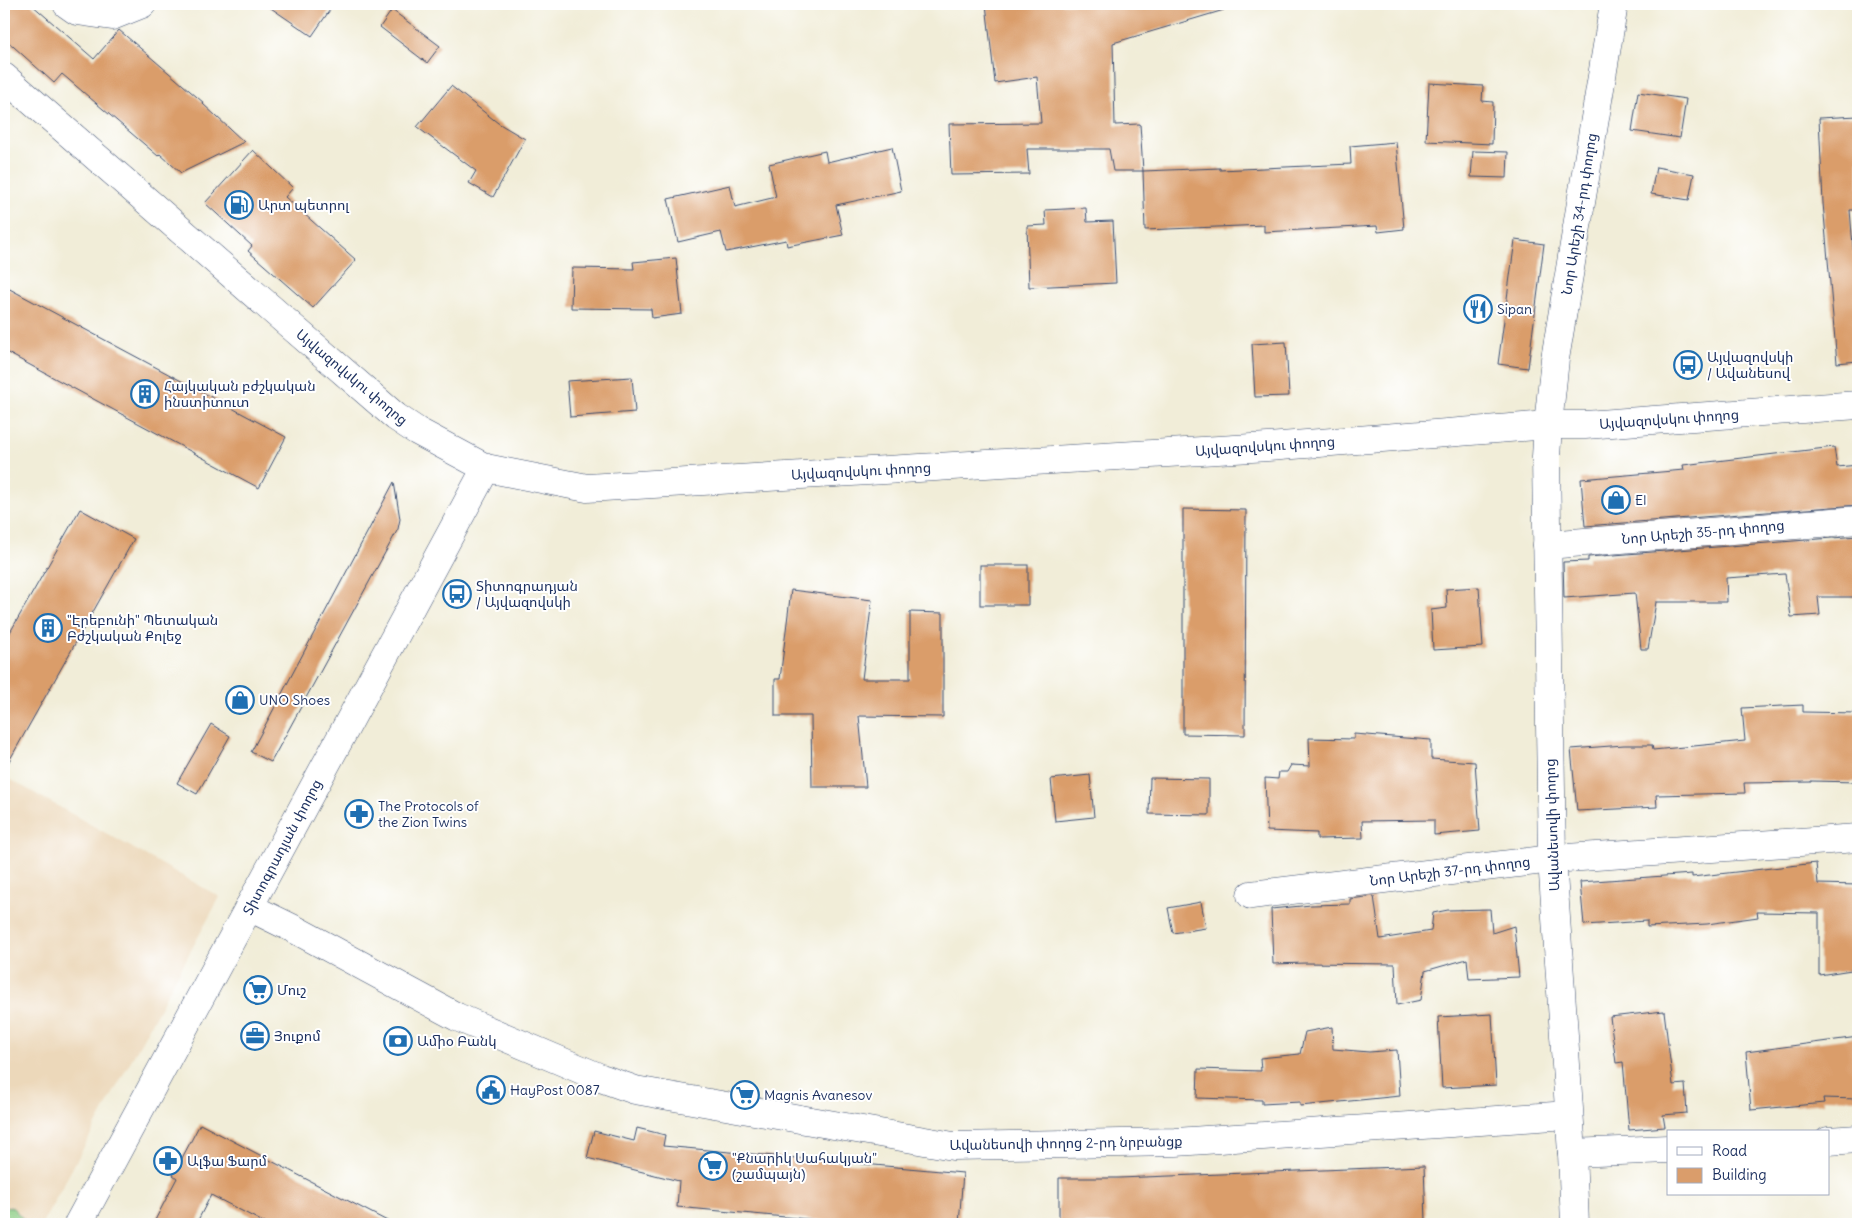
<svg xmlns="http://www.w3.org/2000/svg" width="1862" height="1228" font-family="Delius,'Noto Sans Armenian',sans-serif">
  <rect width="100%" height="100%" fill="#fff"/>
  <filter id="ink" filterUnits="userSpaceOnUse"><feTurbulence type="fractalNoise" baseFrequency=".02" numOctaves="2"/><feDisplacementMap in="SourceGraphic" scale="10" xChannelSelector="R" yChannelSelector="G"/><feConvolveMatrix kernelMatrix="1 2 1 2 8 2 1 2 1" color-interpolation-filters="sRGB"/></filter>
  <filter id="wash" filterUnits="userSpaceOnUse"><feTurbulence type="fractalNoise" baseFrequency=".0096" numOctaves="4" result="noise"/><feDisplacementMap in="SourceGraphic" scale="20" xChannelSelector="R" yChannelSelector="G"/><feGaussianBlur stdDeviation="1.12" result="paint"/><feColorMatrix in="noise" values="0 0 0 0 0 0 0 0 0 0 0 0 0 0 0 0 0 1.4 0 .05"/><feComposite in="paint" operator="in"/></filter>
  <g filter="url(#wash)">
    <rect width="100%" height="100%" fill="#f1edd8"/>
    <polygon fill="#ecd8ba" points="4,776 220,897 42,1224 4,1224"/>
    <polygon fill="#8dcd84" stroke="#547e71" points="12,1207 24,1220 22,1224 4,1224 4,1208"/>
    <g id="blocks">
      <g fill="#da9d6b">
        <polygon points="4,4 31,4 94,59 119,30 204,103 203,104 244,142 181,173 160,154 158,156 62,74 54,83 4,38"/>
        <polygon points="265,4 334,4 312,36"/>
        <polygon points="986,4 1223,4 1224,10 1113,43 1115,125 1140,124 1143,171 1113,171 1109,149 1027,149 1029,174 951,175 949,124 1041,123 1037,77 995,83"/>
        <polygon points="392,10 440,46 427,63 380,27"/>
        <polygon points="1429,83 1483,86 1482,101 1493,102 1492,144 1426,141"/>
        <polygon points="451,86 498,123 525,139 493,197 469,183 476,171 417,127"/>
        <polygon points="1638,92 1686,99 1680,138 1632,131"/>
        <polygon points="1858,116 1858,210 1850,210 1858,307 1858,361 1837,363 1823,203 1819,118"/>
        <polygon points="1396,142 1404,229 1378,232 1377,226 1264,232 1264,225 1145,230 1143,171 1220,168 1220,170 1351,164 1350,146"/>
        <polygon points="892,147 901,191 836,205 843,235 787,246 786,240 726,252 721,232 678,242 668,199 730,185 735,207 776,197 769,164 825,151 827,162"/>
        <polygon points="253,150 293,188 285,197 356,260 313,308 248,251 252,246 205,203"/>
        <polygon points="1473,151 1508,152 1507,178 1471,177"/>
        <polygon points="1656,167 1694,174 1689,200 1651,194"/>
        <polygon points="1086,208 1087,222 1113,221 1116,283 1029,287 1027,226 1046,225 1045,210"/>
        <polygon points="1515,240 1544,244 1528,368 1498,364"/>
        <polygon points="676,258 682,314 652,318 651,309 571,308 572,268 634,269 633,262"/>
        <polygon points="4,286 286,437 259,488 4,351"/>
        <polygon points="1286,342 1289,396 1255,397 1252,344"/>
        <polygon points="632,377 635,412 570,417 567,381"/>
        <polygon points="1834,447 1837,467 1858,465 1858,505 1585,526 1581,479 1684,470 1683,465"/>
        <polygon points="394,482 400,519 398,529 271,762 251,752"/>
        <polygon points="80,509 134,539 4,770 4,643"/>
        <polygon points="1183,509 1246,510 1245,735 1183,734"/>
        <polygon points="1858,536 1858,597 1818,597 1820,615 1791,617 1785,574 1726,578 1727,602 1656,602 1648,649 1641,649 1635,593 1564,598 1563,562 1588,561 1588,557"/>
        <rect x="980" y="565" width="48" height="40"/>
        <polygon points="1479,587 1483,647 1433,650 1431,610 1447,608 1446,589"/>
        <polygon points="791,590 872,600 862,679 910,679 910,612 943,613 943,717 859,716 866,787 812,787 811,716 775,716 775,679 780,679"/>
        <polygon points="1803,705 1803,712 1858,713 1858,782 1811,781 1811,782 1744,783 1745,793 1656,795 1657,807 1577,811 1571,749 1624,745 1652,745 1653,750 1745,741 1742,708"/>
        <polygon points="211,724 230,736 197,794 177,783"/>
        <polygon points="1354,734 1431,740 1431,759 1475,762 1480,831 1434,835 1434,820 1362,821 1363,838 1317,839 1317,833 1267,831 1265,778 1278,779 1279,772 1287,772 1291,765 1310,766 1309,738 1354,739"/>
        <polygon points="1090,775 1094,817 1055,821 1051,779"/>
        <polygon points="1150,778 1209,779 1209,815 1149,814"/>
        <polygon points="1816,863 1818,884 1858,885 1858,969 1819,975 1819,913 1757,912 1758,917 1707,924 1647,927 1647,921 1584,925 1580,882 1692,874 1692,877"/>
        <polygon points="1374,896 1380,939 1431,931 1433,913 1448,910 1490,909 1492,933 1514,926 1519,977 1469,979 1467,959 1425,971 1421,1000 1397,1005 1395,964 1306,963 1273,964 1271,909 1311,905 1350,904 1350,899"/>
        <polygon points="1201,902 1206,928 1173,933 1168,908"/>
        <polygon points="1664,1011 1673,1085 1685,1084 1687,1113 1663,1115 1665,1127 1629,1130 1623,1062 1616,1063 1610,1017"/>
        <polygon points="1492,1014 1496,1085 1442,1088 1438,1017"/>
        <polygon points="1332,1027 1333,1049 1369,1052 1397,1050 1400,1096 1300,1106 1300,1102 1262,1104 1262,1100 1197,1098 1198,1069 1261,1071 1260,1058 1300,1054 1305,1032"/>
        <polygon points="1858,1037 1858,1099 1823,1098 1824,1103 1751,1110 1746,1052"/>
        <polygon points="200,1124 393,1224 267,1224 211,1195 196,1224 153,1224 177,1178 173,1175"/>
        <polygon points="637,1128 665,1135 663,1146 963,1173 959,1224 861,1224 677,1207 679,1181 587,1158 594,1131 634,1141"/>
        <polygon points="1424,1166 1426,1221 1335,1224 1059,1224 1059,1178 1119,1178"/>
      </g>
    </g>
  </g>
  <g filter="url(#ink)">
    <use href="#blocks" fill-opacity="0" stroke="#3b4c70" stroke-width="1"/>
    <g fill="none" stroke-linecap="round" stroke-linejoin="round">
      <defs>
        <g id="street">
          <polyline points="67,4 77,11 112,16 142,4"/>
          <polyline points="1547,545 1858,520"/>
          <polyline points="1251,895 1552,859 1858,838"/>
          <polyline points="249,907 296,930 457,1017 601,1078 635,1090 953,1146 1176,1142 1568,1115"/>
          <polyline points="1828,1141 1858,1139"/>
          <polyline points="1572,1153 1668,1149"/>
          <polyline points="1575,1224 1572,1153 1552,859 1546,457 1548,425 1555,359 1614,4"/>
        </g>
        <g id="secondary">
          <polyline points="4,77 396,417 417,431 486,468 587,488 1268,447 1548,425 1585,425 1858,405"/>
          <polyline points="78,1224 486,468"/>
        </g>
      </defs>
      <use href="#street" stroke="#3b4c70" stroke-width="29"/>
      <use href="#secondary" stroke="#3b4c70" stroke-width="29"/>
      <use href="#street" stroke="#fff" stroke-width="28"/>
      <use href="#secondary" stroke="#fff" stroke-width="28"/>
    </g>
  </g>
  <defs>
    <symbol id="fuel-ring" viewBox="-11 -11 22 22"><circle r="9.5" fill="#fff" stroke="#1f6fb2" stroke-width="1.5"/><path d="M-5.5-6h7V0h2V4h1.3V-2.5L3-4.5l.8-.8L6-3V5H2.5V1h-1V6h-7ZM-4.2-4.7v3.2H.2V-4.7Z" fill="#1f6fb2"/></symbol>
    <symbol id="restaurant-ring" viewBox="-11 -11 22 22"><circle r="9.5" fill="#fff" stroke="#1f6fb2" stroke-width="1.5"/><path d="M-5-6h1v4h1v-4h1v4h1v-4h1v5L-1.5 .5V6h-2V.5L-5-1ZM5-6V6H3V1.5H1.5Q1.5-4 5-6Z" fill="#1f6fb2"/></symbol>
    <symbol id="bus-ring" viewBox="-11 -11 22 22"><circle r="9.5" fill="#fff" stroke="#1f6fb2" stroke-width="1.5"/><path d="M-5-6H5V4H4V6H2V4H-2V6H-4V4H-5ZM-3.5-4V0h7V-4ZM-3.5 1.2v1.5H-2V1.2ZM2 1.2v1.5H3.5V1.2Z" fill="#1f6fb2"/></symbol>
    <symbol id="building-ring" viewBox="-11 -11 22 22"><circle r="9.5" fill="#fff" stroke="#1f6fb2" stroke-width="1.5"/><path d="M-4-6H4V6H1V3H-1V6H-4ZM-2.5-4.3h1.7v1.8h-1.7ZM.8-4.3h1.7v1.8H.8ZM-2.5-1h1.7V.8h-1.7ZM.8-1h1.7V.8H.8Z" fill="#1f6fb2"/></symbol>
    <symbol id="shop-ring" viewBox="-11 -11 22 22"><circle r="9.5" fill="#fff" stroke="#1f6fb2" stroke-width="1.5"/><path d="M-5-2.5h2.3a2.7 3.5 0 0 1 5.4 0H5L5.5 6h-11ZM-1.5-2.5h3a1.5 2.3 0 0 0-3 0Z" fill="#1f6fb2"/></symbol>
    <symbol id="pharmacy-ring" viewBox="-11 -11 22 22"><circle r="9.5" fill="#fff" stroke="#1f6fb2" stroke-width="1.5"/><path d="M-2-6h4v4h4v4h-4v4h-4v-4h-4v-4h4Z" fill="#1f6fb2"/></symbol>
    <symbol id="supermarket-ring" viewBox="-11 -11 22 22"><circle r="9.5" fill="#fff" stroke="#1f6fb2" stroke-width="1.5"/><path d="M-6-5.5h2.5l.6 2H6L4.5 2H-2.5L-4.4-4H-6ZM-1.5 3.2a1.3 1.3 0 1 0 .1 0ZM3 3.2a1.3 1.3 0 1 0 .1 0Z" fill="#1f6fb2"/></symbol>
    <symbol id="office-ring" viewBox="-11 -11 22 22"><circle r="9.5" fill="#fff" stroke="#1f6fb2" stroke-width="1.5"/><path d="M-6-3h4V-5.5h4V-3h4V5H-6ZM-1-4.5V-3h2v-1.5ZM-6 0V1H6V0Z" fill="#1f6fb2"/></symbol>
    <symbol id="bank-ring" viewBox="-11 -11 22 22"><circle r="9.5" fill="#fff" stroke="#1f6fb2" stroke-width="1.5"/><path d="M-6-4H6V4H-6ZM0-2.3a2.3 2.3 0 1 0 0 4.6a2.3 2.3 0 1 0 0-4.6Z" fill="#1f6fb2"/></symbol>
    <symbol id="civic-ring" viewBox="-11 -11 22 22"><circle r="9.5" fill="#fff" stroke="#1f6fb2" stroke-width="1.5"/><path d="M-.6-6.5H3V-4.5H.6V-3L4-1V1h2V6H-6V1h2V-1L-.6-3ZM-1.2 2.5V6h2.4V2.5Z" fill="#1f6fb2"/></symbol>
  </defs>
  <g fill-rule="evenodd">
    <use href="#fuel-ring" x="223" y="189" width="32" height="32"/>
    <use href="#restaurant-ring" x="1462" y="293" width="32" height="32"/>
    <use href="#bus-ring" x="1672" y="349" width="32" height="32"/>
    <use href="#building-ring" x="129" y="378" width="32" height="32"/>
    <use href="#shop-ring" x="1600" y="484" width="32" height="32"/>
    <use href="#bus-ring" x="441" y="578" width="32" height="32"/>
    <use href="#building-ring" x="32" y="612" width="32" height="32"/>
    <use href="#shop-ring" x="224" y="684" width="32" height="32"/>
    <use href="#pharmacy-ring" x="343" y="798" width="32" height="32"/>
    <use href="#supermarket-ring" x="242" y="974" width="32" height="32"/>
    <use href="#office-ring" x="239" y="1020" width="32" height="32"/>
    <use href="#bank-ring" x="382" y="1025" width="32" height="32"/>
    <use href="#civic-ring" x="475" y="1074" width="32" height="32"/>
    <use href="#supermarket-ring" x="729" y="1079" width="32" height="32"/>
    <use href="#pharmacy-ring" x="152" y="1145" width="32" height="32"/>
    <use href="#supermarket-ring" x="697" y="1150" width="32" height="32"/>
  </g>
  <g text-anchor="middle" stroke-width="4" stroke-linejoin="round" paint-order="stroke">
    <g font-size="14" fill="#1b2f5e" stroke="#fff" text-anchor="start">
      <text x="258" y="210">Արտ պետրոլ</text>
      <text x="1497" y="314">Sipan</text>
      <text x="1707" y="362">Այվազովսկի<tspan x="1707" dy="16">/ Ավանեսով</tspan></text>
      <text x="164" y="391">Հայկական բժշկական<tspan x="164" dy="16">ինստիտուտ</tspan></text>
      <text x="1635" y="505">El</text>
      <text x="476" y="591">Տիտոգրադյան<tspan x="476" dy="16">/ Այվազովսկի</tspan></text>
      <text x="67" y="625">"Էրեբունի" Պետական<tspan x="67" dy="16">Բժշկական Քոլեջ</tspan></text>
      <text x="259" y="705">UNO Shoes</text>
      <text x="378" y="811">The Protocols of<tspan x="378" dy="16">the Zion Twins</tspan></text>
      <text x="277" y="995">Մուշ</text>
      <text x="274" y="1041">Յուքոմ</text>
      <text x="417" y="1046">Ամիօ Բանկ</text>
      <text x="510" y="1095">HayPost 0087</text>
      <text x="764" y="1100">Magnis Avanesov</text>
      <text x="732" y="1163">"Քնարիկ Սահակյան"<tspan x="732" dy="16">(շամպայն)</tspan></text>
      <text x="187" y="1166">Ալֆա Ֆարմ</text>
    </g>
    <g font-size="14" fill="#1b2f5e" stroke="#fff">
      <text transform="translate(1579 214) rotate(-81)" y="5">Նոր Արեշի 34-րդ փողոց</text>
      <text transform="translate(352 377) rotate(40)" y="5">Այվազովսկու փողոց</text>
      <text transform="translate(1669 419) rotate(-4)" y="5">Այվազովսկու փողոց</text>
      <text transform="translate(1265 446) rotate(-4)" y="5">Այվազովսկու փողոց</text>
      <text transform="translate(861 471) rotate(-3)" y="5">Այվազովսկու փողոց</text>
      <text transform="translate(1703 532) rotate(-5)" y="5">Նոր Արեշի 35-րդ փողոց</text>
      <text transform="translate(1552 825) rotate(-92)" y="5">Ավանեսովի փողոց</text>
      <text transform="translate(282 847) rotate(-62)" y="5">Տիտոգրադյան փողոց</text>
      <text transform="translate(1450 871) rotate(-7)" y="5">Նոր Արեշի 37-րդ փողոց</text>
      <text transform="translate(1066 1143) rotate(-1)" y="5">Ավանեսովի փողոց 2-րդ նրբանցք</text>
    </g>
  </g>
  <rect width="1862" height="1228" fill="none" stroke="#fff" stroke-width="20"/>
  <rect x="1667" y="1130" width="162" height="65" fill="#ffffff" stroke="#a4acbf"/>
  <rect x="1677" y="1147" width="25" height="8" fill="#ffffff" stroke="#a4acbf"/>
  <text x="1712" y="1156" font-size="15" fill="#1b2f5e">Road</text>
  <rect x="1677" y="1168" width="25" height="15" fill="#da9d6b" stroke="#a4acbf"/>
  <text x="1712" y="1180" font-size="15" fill="#1b2f5e">Building</text>
</svg>
